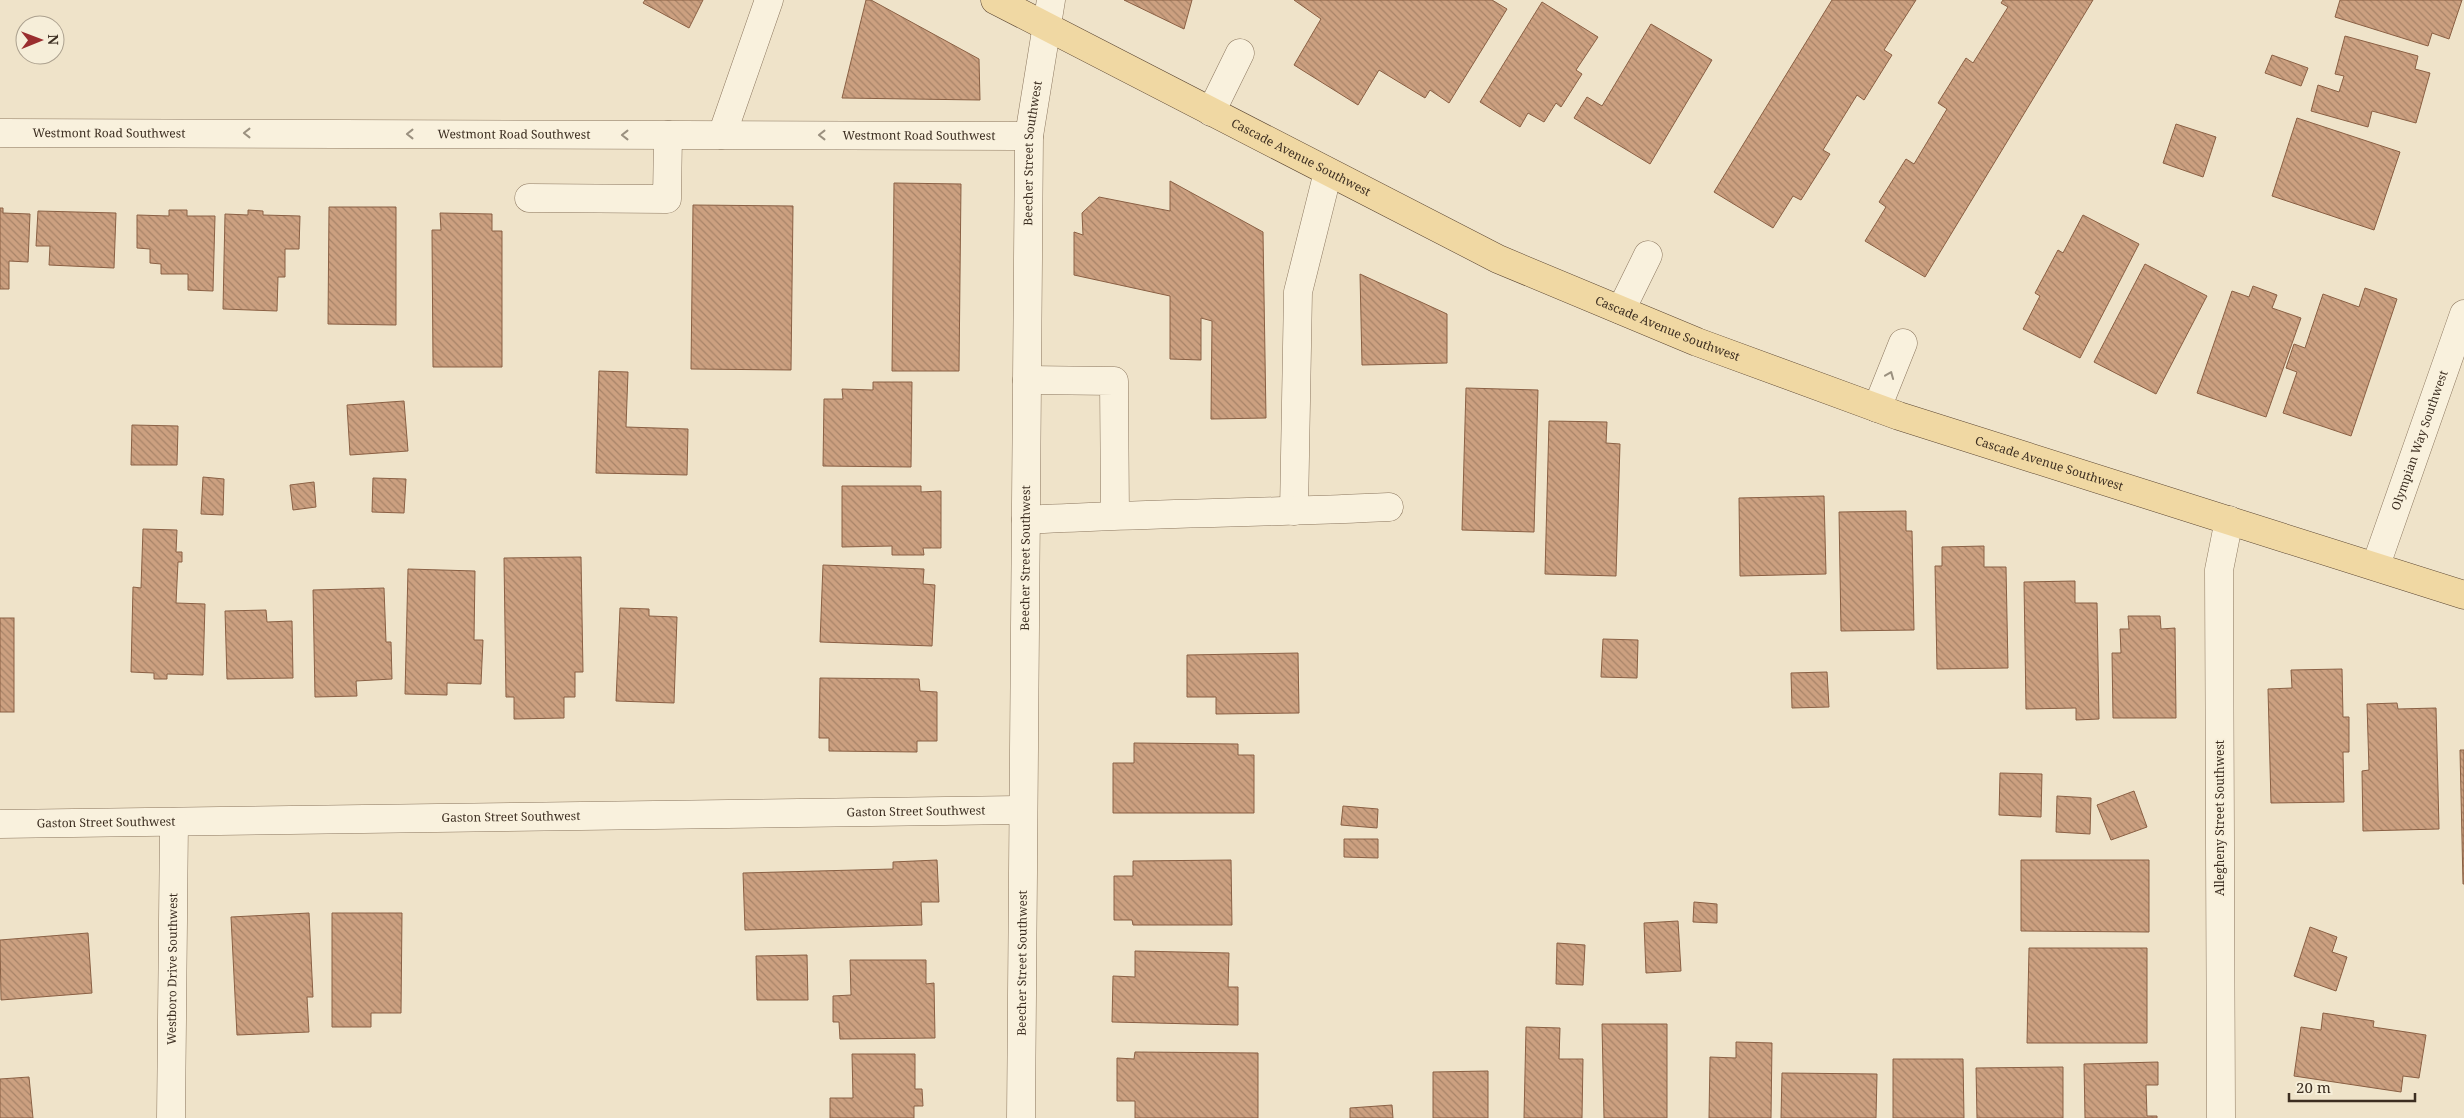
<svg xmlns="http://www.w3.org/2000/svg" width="2464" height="1118" font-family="'Noto Serif',serif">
  <defs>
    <pattern id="building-back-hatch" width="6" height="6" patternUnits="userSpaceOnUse" patternTransform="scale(1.25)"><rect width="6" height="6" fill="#cca080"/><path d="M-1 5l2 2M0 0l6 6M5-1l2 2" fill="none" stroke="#a78368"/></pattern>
  </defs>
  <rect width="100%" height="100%" fill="#efe3c9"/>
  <g fill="url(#building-back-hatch)" stroke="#8a6044">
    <polygon points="645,0 703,0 689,28 643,3"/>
    <polygon points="866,0 871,0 979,59 980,100 842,98"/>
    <polygon points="1124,0 1192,0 1184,29"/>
    <polygon points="1294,0 1492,0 1507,9 1449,103 1430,90 1425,98 1379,70 1358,105 1294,65 1321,19"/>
    <polygon points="1832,0 1916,0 1884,50 1892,55 1864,100 1857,95 1823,150 1830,154 1801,200 1793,196 1773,228 1714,192"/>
    <polygon points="2003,0 2093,0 1925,277 1865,241 1886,207 1879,202 1906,159 1914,164 1947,109 1938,103 1966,58 1973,63 2008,7 2001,3"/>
    <polygon points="2340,0 2462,0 2449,39 2432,33 2428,46 2335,17"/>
    <polygon points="1542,2 1598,37 1576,70 1582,74 1561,107 1556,103 1544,122 1528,113 1520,127 1480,102"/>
    <polygon points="1651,24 1712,60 1650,164 1574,118 1587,97 1602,106"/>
    <polygon points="2345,36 2418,56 2415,69 2430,73 2416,123 2372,111 2368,127 2311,111 2318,85 2339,92 2344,76 2335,74"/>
    <polygon points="2272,55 2308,68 2301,86 2265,73"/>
    <polygon points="2297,118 2400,152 2374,230 2272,196"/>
    <polygon points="2176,124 2216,137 2203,177 2163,163"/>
    <polygon points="1170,181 1263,232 1266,418 1211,419 1212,321 1201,318 1201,360 1170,359 1170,296 1074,275 1074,232 1083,235 1082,213 1099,197 1170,211"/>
    <polygon points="894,183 961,184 959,371 892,371"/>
    <polygon points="693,205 793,206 791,370 691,369"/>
    <polygon points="329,207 396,207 396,325 328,324"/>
    <polygon points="0,208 3,208 3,213 30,214 28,262 9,261 9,289 0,289"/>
    <polygon points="169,210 187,210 187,216 215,216 213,291 188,290 188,274 161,274 161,264 150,263 150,249 137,248 137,215 169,216"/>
    <polygon points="248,210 263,211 263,215 300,216 299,249 285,249 285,277 278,277 277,311 223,309 225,214 248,215"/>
    <polygon points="38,211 116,213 114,268 49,265 50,246 36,246"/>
    <polygon points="440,213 492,214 492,231 502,231 502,367 433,367 432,230 441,230"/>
    <polygon points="2083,215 2139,244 2080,358 2023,329 2040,296 2035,293 2058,250 2063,253"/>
    <polygon points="2145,264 2207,296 2156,394 2094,362"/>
    <polygon points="1360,274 1447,314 1447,363 1362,365"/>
    <polygon points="2253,286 2277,295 2272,308 2301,318 2266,417 2197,393 2232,291 2249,297"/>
    <polygon points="2365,288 2397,299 2351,436 2283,413 2297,372 2286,368 2294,344 2305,348 2323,294 2359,307"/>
    <polygon points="599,371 628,372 626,427 688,429 687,475 596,473"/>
    <polygon points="873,382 912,382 911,467 823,466 824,399 843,399 842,389 873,390"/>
    <polygon points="1466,388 1538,390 1534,532 1462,530"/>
    <polygon points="404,401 408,451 350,455 347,405"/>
    <polygon points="1549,421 1607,422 1606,443 1620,444 1616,576 1545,574"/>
    <polygon points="132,425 178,426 177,465 131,465"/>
    <polygon points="203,477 224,479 223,515 201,514"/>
    <polygon points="373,478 406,479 404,513 372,512"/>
    <polygon points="314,482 316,507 293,510 290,485"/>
    <polygon points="842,486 921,486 921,492 941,491 941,548 923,548 924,555 892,555 892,546 842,547"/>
    <polygon points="1824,496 1826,574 1740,576 1739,498"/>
    <polygon points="1906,511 1906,531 1912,531 1914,630 1841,631 1839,512"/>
    <polygon points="143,529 177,530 176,552 182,552 182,562 178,562 176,603 205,604 203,675 167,674 167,679 154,679 154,673 131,672 133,587 141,588"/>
    <polygon points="1984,546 1984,567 2006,567 2008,668 1937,669 1935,566 1942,566 1942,547"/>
    <polygon points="581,557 583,672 575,672 575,697 564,697 564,718 514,719 514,697 506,697 504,558"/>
    <polygon points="823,565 924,569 923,584 935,585 932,646 820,642"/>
    <polygon points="408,569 475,571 474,640 483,640 481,684 447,683 447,695 405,694"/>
    <polygon points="2075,581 2075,603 2097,603 2099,719 2076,720 2076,708 2026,709 2024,582"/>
    <polygon points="384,588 386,642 391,642 392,679 356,681 357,696 315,697 313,590"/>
    <polygon points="620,608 649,609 649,616 677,617 674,703 616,701"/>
    <polygon points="266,610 267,622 292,621 293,678 227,679 225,611"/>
    <polygon points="2128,616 2160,616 2161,629 2175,628 2176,718 2113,718 2112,653 2121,653 2120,629 2129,629"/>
    <rect x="0" y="618" width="14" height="94"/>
    <polygon points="1603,639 1638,640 1637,678 1601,677"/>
    <polygon points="1298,653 1299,713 1216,714 1216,697 1187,697 1187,655"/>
    <polygon points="2342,669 2343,717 2349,717 2349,752 2343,752 2344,802 2271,803 2268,689 2292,688 2291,670"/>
    <polygon points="1827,672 1829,707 1792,708 1791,673"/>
    <polygon points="820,678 919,679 920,691 937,692 937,741 917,741 917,752 829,751 829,738 819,738"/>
    <polygon points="2397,703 2398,709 2436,708 2439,829 2363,831 2362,771 2369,770 2367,704"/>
    <polygon points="1134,743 1238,744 1238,755 1254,755 1254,813 1113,813 1113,763 1134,763"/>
    <polygon points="2460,750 2464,750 2464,884 2463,884"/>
    <polygon points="2000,773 2042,774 2041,817 1999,815"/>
    <polygon points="2134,791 2147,827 2111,840 2097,805"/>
    <polygon points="2057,796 2091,798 2090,834 2056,832"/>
    <polygon points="1343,806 1378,809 1377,828 1341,825"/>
    <polygon points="1344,839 1378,839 1378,858 1344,857"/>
    <polygon points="937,860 939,902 921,902 922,925 745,930 743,873 893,869 893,862"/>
    <polygon points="1231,860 1232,925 1133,925 1132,920 1114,920 1114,876 1133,876 1133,861"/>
    <polygon points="2021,860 2149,860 2149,932 2021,931"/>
    <polygon points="1694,902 1717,904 1717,923 1693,922"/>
    <polygon points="309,913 313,997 307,997 309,1032 237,1035 231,917"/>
    <polygon points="332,913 402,913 401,1013 371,1013 371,1027 332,1027"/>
    <polygon points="1678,921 1681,971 1646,973 1644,923"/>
    <polygon points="2310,927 2337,937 2332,952 2347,957 2336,991 2294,976"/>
    <polygon points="88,933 92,993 1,1000 0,940"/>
    <polygon points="1557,943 1585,945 1583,985 1556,984"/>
    <polygon points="2029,948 2147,948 2147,1043 2027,1043"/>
    <polygon points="1135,951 1229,953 1228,987 1238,987 1238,1025 1112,1022 1113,976 1135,977"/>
    <polygon points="807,955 808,1000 757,1000 756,956"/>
    <polygon points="850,960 926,960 926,984 934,983 935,1038 840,1039 839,1022 833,1022 833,996 851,995"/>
    <polygon points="2323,1013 2374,1021 2373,1027 2426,1035 2419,1078 2403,1076 2401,1092 2294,1076 2301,1027 2321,1030"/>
    <polygon points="1602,1024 1667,1024 1667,1118 1604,1118"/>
    <polygon points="1526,1027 1560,1028 1559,1059 1583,1059 1582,1118 1524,1118"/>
    <polygon points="1736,1042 1772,1043 1771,1118 1709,1118 1710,1057 1736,1058"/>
    <polygon points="1135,1052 1258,1053 1258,1118 1135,1118 1135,1101 1117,1101 1117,1058 1134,1059"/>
    <polygon points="852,1054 915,1054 915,1089 922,1089 923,1106 914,1106 914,1118 830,1118 830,1098 853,1098"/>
    <polygon points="1893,1059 1963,1059 1964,1118 1893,1118"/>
    <polygon points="2158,1062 2158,1085 2146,1085 2147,1116 2157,1116 2157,1118 2085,1118 2084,1064"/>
    <polygon points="2063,1067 2063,1118 1977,1118 1976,1068"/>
    <polygon points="1488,1071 1488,1118 1433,1118 1433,1072"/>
    <polygon points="1782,1073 1877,1074 1876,1118 1781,1118"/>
    <polygon points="29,1077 33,1118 0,1118 0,1079"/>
    <polygon points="1392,1105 1393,1118 1350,1118 1350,1108"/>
  </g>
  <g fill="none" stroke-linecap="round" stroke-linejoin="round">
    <defs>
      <g id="minor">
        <polyline points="1211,112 1240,53"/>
        <path id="s1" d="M0,133L1029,136"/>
        <polyline points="722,135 769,0"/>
        <polyline points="529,198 667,199 668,135"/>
        <polyline points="1621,310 1648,255"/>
        <polyline points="1027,380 1114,381 1115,515"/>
        <polyline points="1877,408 1903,343"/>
        <polyline points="1294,511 1298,292 1328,172"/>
        <path d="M1026,520C1147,513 1268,513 1389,507"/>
        <path id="s2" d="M2376,565L2464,314"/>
        <path id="s3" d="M0,824L1023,810"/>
        <path id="s4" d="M171,1118L174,822"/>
        <path id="s5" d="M1021,1118L1029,136L1051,0"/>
        <polyline points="2221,1118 2219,570 2229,520"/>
      </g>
      <g id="major">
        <path id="s6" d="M995,0L1498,259L1697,342L1899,416L2464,595"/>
      </g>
    </defs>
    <use href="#minor" stroke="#8b765e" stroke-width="29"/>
    <use href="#major" stroke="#594431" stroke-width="29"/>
    <use href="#minor" stroke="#f9f1dd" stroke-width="28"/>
    <use href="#major" stroke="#f0d8a3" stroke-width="28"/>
  </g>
  <defs><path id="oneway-chevron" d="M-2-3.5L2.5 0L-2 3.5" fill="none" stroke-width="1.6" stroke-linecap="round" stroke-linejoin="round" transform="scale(1.25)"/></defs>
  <g stroke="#9a907f">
    <use href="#oneway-chevron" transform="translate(247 133) rotate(-180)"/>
    <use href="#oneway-chevron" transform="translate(410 134) rotate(-180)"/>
    <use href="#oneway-chevron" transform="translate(625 135) rotate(-180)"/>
    <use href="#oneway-chevron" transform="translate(822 135) rotate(-180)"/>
    <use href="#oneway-chevron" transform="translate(1890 375) rotate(-68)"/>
  </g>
  <g text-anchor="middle" stroke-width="4" stroke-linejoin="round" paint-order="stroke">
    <g font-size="12" fill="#3c2e21" stroke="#f6eed9">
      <text dy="4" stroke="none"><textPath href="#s1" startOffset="109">Westmont Road Southwest</textPath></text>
      <text dy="4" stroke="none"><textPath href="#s1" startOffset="514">Westmont Road Southwest</textPath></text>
      <text dy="4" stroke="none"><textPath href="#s1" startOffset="919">Westmont Road Southwest</textPath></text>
      <text dy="4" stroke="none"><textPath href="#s5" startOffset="965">Beecher Street Southwest</textPath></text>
      <text dy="4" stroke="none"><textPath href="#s6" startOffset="344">Cascade Avenue Southwest</textPath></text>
      <text dy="4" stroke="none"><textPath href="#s6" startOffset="749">Cascade Avenue Southwest</textPath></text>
      <text dy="4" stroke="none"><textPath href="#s2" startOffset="132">Olympian Way Southwest</textPath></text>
      <text dy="4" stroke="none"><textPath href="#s6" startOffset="1154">Cascade Avenue Southwest</textPath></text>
      <text dy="4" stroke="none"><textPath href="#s5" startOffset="560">Beecher Street Southwest</textPath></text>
      <text dy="4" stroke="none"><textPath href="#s3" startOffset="916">Gaston Street Southwest</textPath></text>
      <text dy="4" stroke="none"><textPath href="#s3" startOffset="511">Gaston Street Southwest</textPath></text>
      <text transform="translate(2220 818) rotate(-90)" y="4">Allegheny Street Southwest</text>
      <text dy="4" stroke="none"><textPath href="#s3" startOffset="106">Gaston Street Southwest</textPath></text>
      <text dy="4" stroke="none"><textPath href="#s5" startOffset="155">Beecher Street Southwest</textPath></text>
      <text dy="4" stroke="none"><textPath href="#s4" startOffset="149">Westboro Drive Southwest</textPath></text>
    </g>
  </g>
  <g transform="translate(40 40) rotate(89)"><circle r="24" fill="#f6eed9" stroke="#aca18f"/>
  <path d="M0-4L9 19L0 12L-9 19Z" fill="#9a2e2f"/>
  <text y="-8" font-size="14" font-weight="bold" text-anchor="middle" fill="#3c2e21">N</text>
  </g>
  <path d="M2289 1093v8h126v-8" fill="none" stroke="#3c2e21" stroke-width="2.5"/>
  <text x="2296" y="1093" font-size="15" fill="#3c2e21" stroke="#f6eed9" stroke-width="4" paint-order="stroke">20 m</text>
</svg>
